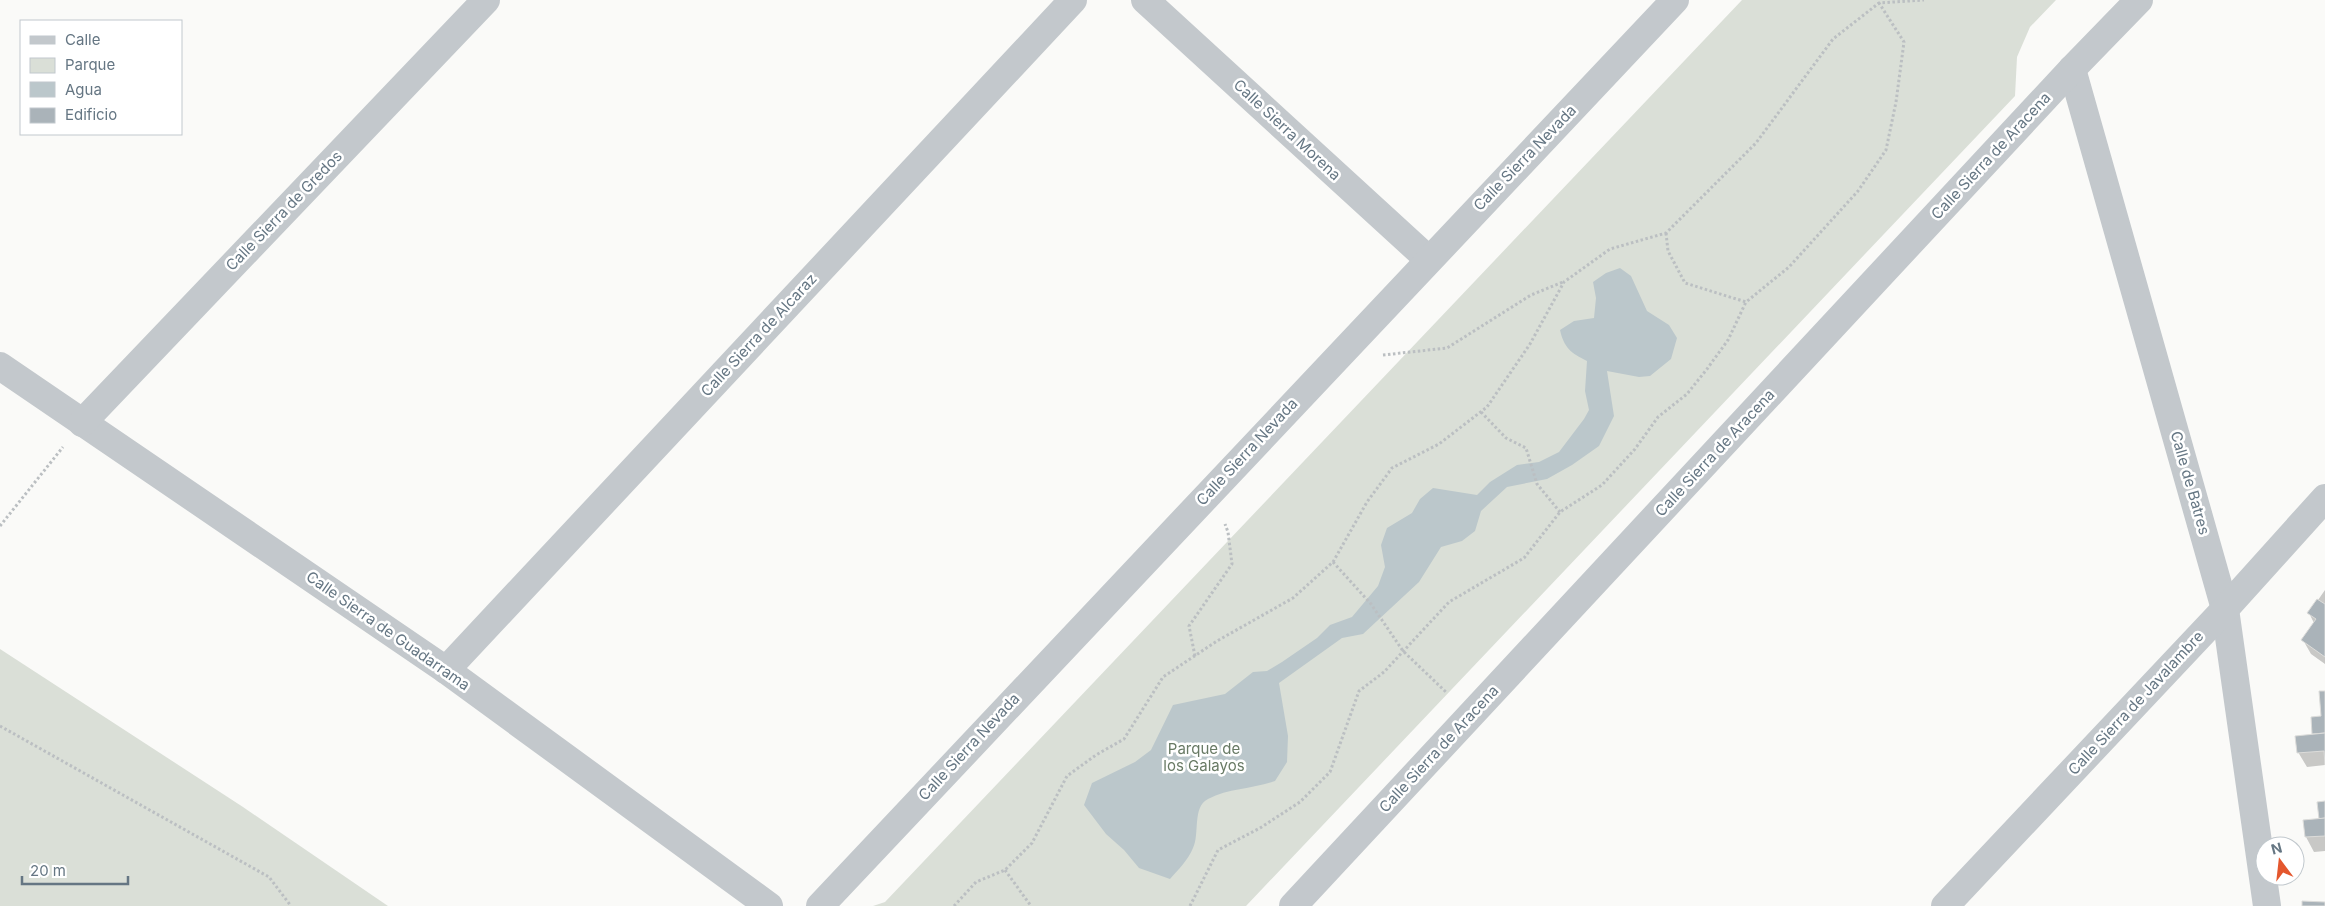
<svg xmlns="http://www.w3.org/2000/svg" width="2325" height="906" font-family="Inter,sans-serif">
  <rect width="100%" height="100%" fill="#fafaf8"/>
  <g fill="#dadfd7">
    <polygon points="1742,0 2056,0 2030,27 2017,57 2015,96 1246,906 873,906 885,902"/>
    <polygon points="0,649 243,807 388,906 0,906"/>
  </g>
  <path fill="#bbc7cb" d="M1620,268L1631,276L1647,311L1669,325L1677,338L1671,359L1650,376L1639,377L1607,371L1614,416L1599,446L1572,465L1547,479L1507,487L1481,511L1475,531L1462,541L1441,547L1419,582L1363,634L1342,638L1279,683L1288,736L1287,762L1275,781C1253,789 1229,788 1208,799C1192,807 1200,834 1193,848C1188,860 1178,870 1170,879L1139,868L1124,850L1106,834L1084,805L1092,783L1135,762L1151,750L1173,705L1225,694L1253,672L1267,671L1282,662L1317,638L1330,625L1352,617L1378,586L1385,567L1381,545L1387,528L1412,513L1420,499L1433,488L1477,495L1490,482L1517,465L1539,462L1559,452L1584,419L1589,410L1585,391L1587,361C1571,353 1564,348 1560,330L1574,321L1594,318L1596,298L1593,282L1606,273Z"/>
  <g fill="#0003">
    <polygon points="2325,590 2325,664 2311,654 2303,640 2314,623 2309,613"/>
    <polygon points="2325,692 2325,765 2307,767 2298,752 2313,735 2312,719 2323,718"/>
    <polygon points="2325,803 2325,851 2314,852 2306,837 2320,820"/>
  </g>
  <g fill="#aab3b9" stroke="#dcdcda">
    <polygon points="2317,599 2325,604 2325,657 2301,640 2316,619 2307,613"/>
    <polygon points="2319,691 2325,691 2325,733 2312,734 2311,717 2321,716"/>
    <polygon points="2325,733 2325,765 2324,751 2297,753 2295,736"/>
    <polygon points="2325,801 2325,818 2319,819 2317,802"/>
    <polygon points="2325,818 2325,836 2305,837 2303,820"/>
    <polygon points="2302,901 2325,902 2325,906 2302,906"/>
  </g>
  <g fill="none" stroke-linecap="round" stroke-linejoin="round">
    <g stroke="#bbbfc2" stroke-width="3" stroke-dasharray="2.5 2.5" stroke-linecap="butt">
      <polyline points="1666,233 1668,251 1685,283 1746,302 1789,267 1858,191 1886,150 1896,102 1904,42 1879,3 1880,0"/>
      <polyline points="1383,355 1447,348 1531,295 1563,282"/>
      <polyline points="1481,412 1506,438 1526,448 1537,484 1560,512"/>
      <polyline points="0,526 63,447"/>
      <polyline points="1333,562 1371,604 1403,651 1447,693"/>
      <polyline points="1195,656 1189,626 1232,564 1228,532 1225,524"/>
      <polyline points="0,726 269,877 291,906"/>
      <polyline points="1005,870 1031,906"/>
      <polyline points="954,906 976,882 1005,870 1032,843 1067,776 1096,755 1124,739 1163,677 1217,641 1293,598 1333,562 1367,502 1392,468 1439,444 1487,407 1530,344 1564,282 1610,249 1666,233 1756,143 1833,39 1879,3 1924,0"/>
      <polyline points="1190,906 1218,850 1260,828 1300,802 1330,772 1359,691 1384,672 1449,602 1524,558 1560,512 1602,485 1635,449 1658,417 1687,394 1707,369 1728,340 1746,302"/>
    </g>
    <g stroke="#c3c8cc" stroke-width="28">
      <polyline points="1145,0 1428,259"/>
      <polyline points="2072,69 2225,609 2267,906"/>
      <polyline points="0,366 446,670 769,906"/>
      <polyline points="82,423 486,0"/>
      <polyline points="446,670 1073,0"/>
      <polyline points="820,906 1675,0"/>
      <polyline points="1293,906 2072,69 2139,0"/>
      <polyline points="1945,906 2225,609 2325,498"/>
    </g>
  </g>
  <g text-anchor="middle" stroke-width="5" stroke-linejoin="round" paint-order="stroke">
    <g font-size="15" fill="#657683" stroke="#fff">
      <text transform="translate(1287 130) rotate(43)" y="5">Calle Sierra Morena</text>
      <text transform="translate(1991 156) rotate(-47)" y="5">Calle Sierra de Aracena</text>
      <text transform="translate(1525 158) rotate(-46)" y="5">Calle Sierra Nevada</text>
      <text transform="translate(284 211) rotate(-46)" y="5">Calle Sierra de Gredos</text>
      <text transform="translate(759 335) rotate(-47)" y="5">Calle Sierra de Alcaraz</text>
      <text transform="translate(1247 452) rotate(-47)" y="5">Calle Sierra Nevada</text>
      <text transform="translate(1715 453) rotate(-47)" y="5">Calle Sierra de Aracena</text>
      <text transform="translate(2190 483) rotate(74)" y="5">Calle de Batres</text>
      <text transform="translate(388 631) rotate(35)" y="5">Calle Sierra de Guadarrama</text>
      <text transform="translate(2136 703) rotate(-47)" y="5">Calle Sierra de Javalambre</text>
      <text transform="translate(969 747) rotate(-47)" y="5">Calle Sierra Nevada</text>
      <text transform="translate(1439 749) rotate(-47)" y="5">Calle Sierra de Aracena</text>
    </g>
    <g font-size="15" fill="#687a64" stroke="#fff">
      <text x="1204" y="754">Parque de<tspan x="1204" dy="17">los Galayos</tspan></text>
    </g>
  </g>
  <rect x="20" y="20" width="162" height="115" fill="#ffffff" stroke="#c1c8cd"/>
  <rect x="30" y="36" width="25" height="8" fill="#c3c8cc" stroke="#c1c8cd"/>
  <text x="65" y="45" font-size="15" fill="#657683">Calle</text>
  <rect x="30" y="58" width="25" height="15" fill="#dadfd7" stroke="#c1c8cd"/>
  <text x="65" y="70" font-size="15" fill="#657683">Parque</text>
  <rect x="30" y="82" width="25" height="15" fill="#bbc7cb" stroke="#c1c8cd"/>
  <text x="65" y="95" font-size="15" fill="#657683">Agua</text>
  <rect x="30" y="108" width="25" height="15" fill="#aab3b9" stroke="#c1c8cd"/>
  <text x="65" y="120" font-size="15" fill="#657683">Edificio</text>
  <g transform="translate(2280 861) rotate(345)"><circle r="24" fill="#ffffff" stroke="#c1c8cd"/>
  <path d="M0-4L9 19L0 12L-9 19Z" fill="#e4572e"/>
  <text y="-8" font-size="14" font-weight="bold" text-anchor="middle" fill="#657683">N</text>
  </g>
  <path d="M22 876v8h106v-8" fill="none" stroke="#657683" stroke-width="2.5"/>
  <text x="30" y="876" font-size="15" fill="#657683" stroke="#ffffff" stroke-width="4" paint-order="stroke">20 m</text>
</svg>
